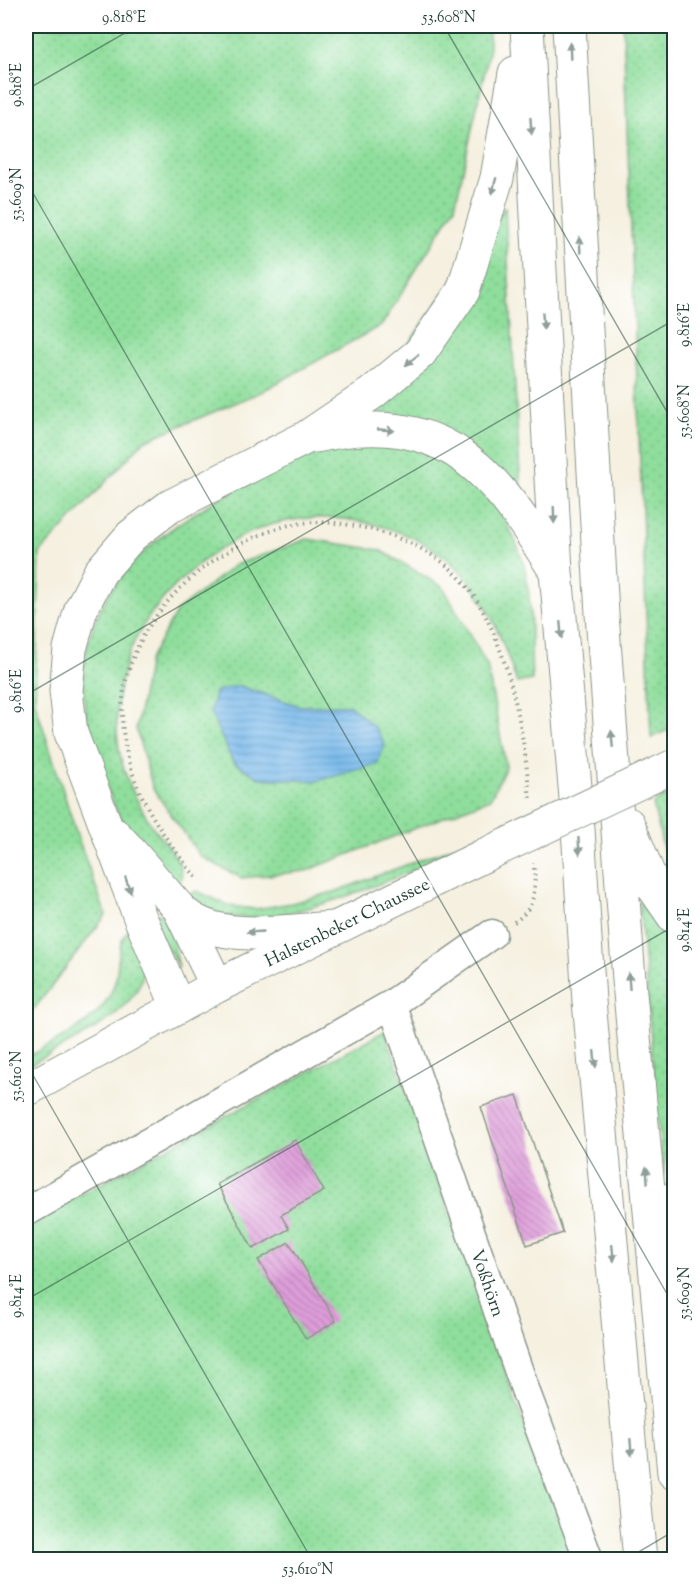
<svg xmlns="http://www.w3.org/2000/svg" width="700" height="1585" font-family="'Sorts Mill Goudy',serif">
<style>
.grass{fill:url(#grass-dots);stroke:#578e68;stroke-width:1.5;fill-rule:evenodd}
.water{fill:url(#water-rules);stroke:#4a7a8f;stroke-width:1.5}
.building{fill:url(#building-back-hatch)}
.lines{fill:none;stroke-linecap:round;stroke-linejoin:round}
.minor-casing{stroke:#8a968a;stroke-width:31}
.secondary-casing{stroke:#8a968a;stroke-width:35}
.trunk-casing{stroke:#8a968a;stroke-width:35}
.path{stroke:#8a968a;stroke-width:4;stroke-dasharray:1.5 4.5;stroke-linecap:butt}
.minor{stroke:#fff;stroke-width:28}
.secondary{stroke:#fff;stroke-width:33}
.trunk{stroke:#fff;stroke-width:33}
.secondary-bridge-casing{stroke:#8a968a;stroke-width:35;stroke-linecap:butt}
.secondary-bridge{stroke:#fff;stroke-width:33}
.oneway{fill:#8f9e9a}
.ticks{fill:none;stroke:#1f3d34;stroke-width:1.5;stroke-opacity:0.45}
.labels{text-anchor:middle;stroke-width:6;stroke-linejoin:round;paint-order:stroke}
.street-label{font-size:18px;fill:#1f3d34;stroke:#fff}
.neatline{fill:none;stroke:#1f3d34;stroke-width:2}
.ticks-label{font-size:15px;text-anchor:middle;fill:#1f3d34}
</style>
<defs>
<pattern id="grass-dots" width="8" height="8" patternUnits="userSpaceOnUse" patternTransform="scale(1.5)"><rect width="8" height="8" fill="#8fde9c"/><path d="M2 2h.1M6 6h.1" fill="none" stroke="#7bbf87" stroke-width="1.8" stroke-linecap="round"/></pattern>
<pattern id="water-rules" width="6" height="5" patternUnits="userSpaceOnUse" patternTransform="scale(1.5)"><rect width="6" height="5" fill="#75b7ea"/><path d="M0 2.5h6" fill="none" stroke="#5f96be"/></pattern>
<pattern id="building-back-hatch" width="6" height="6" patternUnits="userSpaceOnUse" patternTransform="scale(1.5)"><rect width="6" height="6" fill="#df9eda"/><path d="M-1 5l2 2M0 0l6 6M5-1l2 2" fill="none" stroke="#b482b2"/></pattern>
</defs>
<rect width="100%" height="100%" fill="#fff"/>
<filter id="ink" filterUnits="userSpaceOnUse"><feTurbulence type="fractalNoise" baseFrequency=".0167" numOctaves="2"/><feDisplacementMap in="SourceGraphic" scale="12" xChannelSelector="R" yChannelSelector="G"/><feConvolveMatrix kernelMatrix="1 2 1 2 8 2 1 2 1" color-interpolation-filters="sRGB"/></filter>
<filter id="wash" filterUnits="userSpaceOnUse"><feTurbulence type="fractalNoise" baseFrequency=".008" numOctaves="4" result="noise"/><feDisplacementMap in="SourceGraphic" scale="24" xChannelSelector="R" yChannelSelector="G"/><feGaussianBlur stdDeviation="1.35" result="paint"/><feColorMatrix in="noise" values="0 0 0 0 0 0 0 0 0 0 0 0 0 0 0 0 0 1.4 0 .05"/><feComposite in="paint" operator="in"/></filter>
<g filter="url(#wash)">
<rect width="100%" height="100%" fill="#f5f0df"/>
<path class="grass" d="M26,26H489V52L455,207L382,325L259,393L144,441L40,553L35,702L78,838L106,915L35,1008L26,1014Z
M623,26H674V727L651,738Z
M505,207L521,494L354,421Z
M365,442C378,443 393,442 406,445C466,457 508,508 524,566C533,600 530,645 532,680L517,683C503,642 488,598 456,567C414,527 339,509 282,522C220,535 147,599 127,659C115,696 112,738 126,775C131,790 140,806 148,820C157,835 176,851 181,869C183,875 181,880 179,886C165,871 148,857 135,840C116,816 107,788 97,759C54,632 117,553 226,495C271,471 313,450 365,442Z
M307,539L380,550L443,587L487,665L506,767L490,799L306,871L241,878L200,856L153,789L136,729L149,660L177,611L235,565ZM239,686L299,706L350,705L376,764L317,781L259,778Z
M674,790V881L669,873L653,804Z
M485,835L486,839C424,865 299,926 233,917C214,915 199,905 182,897L197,891L230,906L255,909L292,903L337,891Z
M642,897L656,919L674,935V1099L663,1177L639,898Z
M159,913L172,935L179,968L150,918Z
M131,927C137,941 144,955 143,971C140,1015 60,1047 26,1067V1058C59,1038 107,1021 116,978C120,959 116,941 131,927Z
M385,1031L521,1416L581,1559L26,1560V1224Z"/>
<path class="water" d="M239,686L299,706L350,705L376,729L385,745L377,764L317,781L259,778L233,762L210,712L216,691Z"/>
<g id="blocks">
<path class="building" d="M517,1095L563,1233L527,1245L481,1107Z
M295,1140L324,1191L281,1215L289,1229L253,1249L217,1184Z
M289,1242L336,1321L306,1339L258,1260Z"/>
</g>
</g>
<g filter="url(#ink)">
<use href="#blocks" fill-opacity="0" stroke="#8a968a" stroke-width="1.5"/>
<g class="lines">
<g class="minor-casing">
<path id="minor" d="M392,1004L528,1398L589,1560
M26,1212L392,1004L492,934"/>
</g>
<g class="secondary-casing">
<path id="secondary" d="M26,1090L217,986L487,854"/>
</g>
<g class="trunk-casing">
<path id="trunk" d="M527,26L556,572L576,798L589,1001L640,1560
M569,26L602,614L630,993L674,1473
M315,436C331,433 348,429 365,429C466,425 508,496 555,570
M628,824L654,888L674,917
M115,835C138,859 157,884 179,908C212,946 290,930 334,928
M180,910L217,986
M178,1007L139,915L71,733L66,691L70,649L81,609L100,572L131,536L169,507L307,437L372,393L420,353L463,291L497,178L515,73
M666,1250L674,1198"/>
</g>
<path class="path" d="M196,877C162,836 132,792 124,738C108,640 194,554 282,527C334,511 422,537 458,576C507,628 525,733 530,802
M514,922C537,908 535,888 534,863"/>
<use href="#minor" class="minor"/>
<use href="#secondary" class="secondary"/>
<use href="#trunk" class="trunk"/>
<g class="secondary-bridge-casing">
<path id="secondary-bridge" d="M487,854L674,766"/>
</g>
<use href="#secondary-bridge" class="secondary-bridge"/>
</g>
<defs><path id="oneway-solid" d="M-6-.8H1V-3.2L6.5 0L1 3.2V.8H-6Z" transform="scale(1.5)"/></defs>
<g class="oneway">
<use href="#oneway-solid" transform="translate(570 51) rotate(-93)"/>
<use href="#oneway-solid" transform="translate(531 126) rotate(86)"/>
<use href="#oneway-solid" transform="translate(494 186) rotate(105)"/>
<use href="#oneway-solid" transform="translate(580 245) rotate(-93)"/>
<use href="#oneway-solid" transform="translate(543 321) rotate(86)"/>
<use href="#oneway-solid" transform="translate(412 360) rotate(140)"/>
<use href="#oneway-solid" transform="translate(386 430) rotate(5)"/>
<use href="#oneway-solid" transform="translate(554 515) rotate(88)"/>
<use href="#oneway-solid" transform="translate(561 630) rotate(85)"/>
<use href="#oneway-solid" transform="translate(612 739) rotate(-95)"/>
<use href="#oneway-solid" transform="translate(579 846) rotate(86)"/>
<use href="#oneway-solid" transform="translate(128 885) rotate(71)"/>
<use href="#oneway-solid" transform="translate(255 932) rotate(177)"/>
<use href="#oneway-solid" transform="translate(629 981) rotate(-94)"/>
<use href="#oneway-solid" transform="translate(595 1059) rotate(84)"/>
<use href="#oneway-solid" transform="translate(647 1175) rotate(-95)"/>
<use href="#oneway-solid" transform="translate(613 1253) rotate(84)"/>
<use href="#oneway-solid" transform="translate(631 1447) rotate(85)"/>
</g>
</g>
<path class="ticks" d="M444,26L674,424M26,90L137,26M26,181L674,1306M26,695L674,320M26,1063L312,1560M26,1300L674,926M625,1560L674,1531"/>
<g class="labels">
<g class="street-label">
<text transform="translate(347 922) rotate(-26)" y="6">Halstenbeker Chaussee</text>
<text transform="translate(488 1283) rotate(71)" y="6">Voßhörn</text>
</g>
</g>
<rect width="700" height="1585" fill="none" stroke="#fff" stroke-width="66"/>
<rect x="33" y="33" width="634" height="1519" class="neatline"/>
<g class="ticks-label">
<text x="124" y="22">9.818°E</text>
<text x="449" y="22">53.608°N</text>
<text transform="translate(16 85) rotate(-90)" y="5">9.818°E</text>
<text transform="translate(16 194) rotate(-90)" y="5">53.609°N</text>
<text transform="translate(684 325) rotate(-90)" y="5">9.816°E</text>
<text transform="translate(684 411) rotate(-90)" y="5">53.608°N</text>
<text transform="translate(16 691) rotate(-90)" y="5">9.816°E</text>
<text transform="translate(684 930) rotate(-90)" y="5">9.814°E</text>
<text transform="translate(16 1076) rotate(-90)" y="5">53.610°N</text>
<text transform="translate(684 1293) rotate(-90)" y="5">53.609°N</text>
<text transform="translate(16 1296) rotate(-90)" y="5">9.814°E</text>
<text x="308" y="1574">53.610°N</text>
</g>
</svg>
